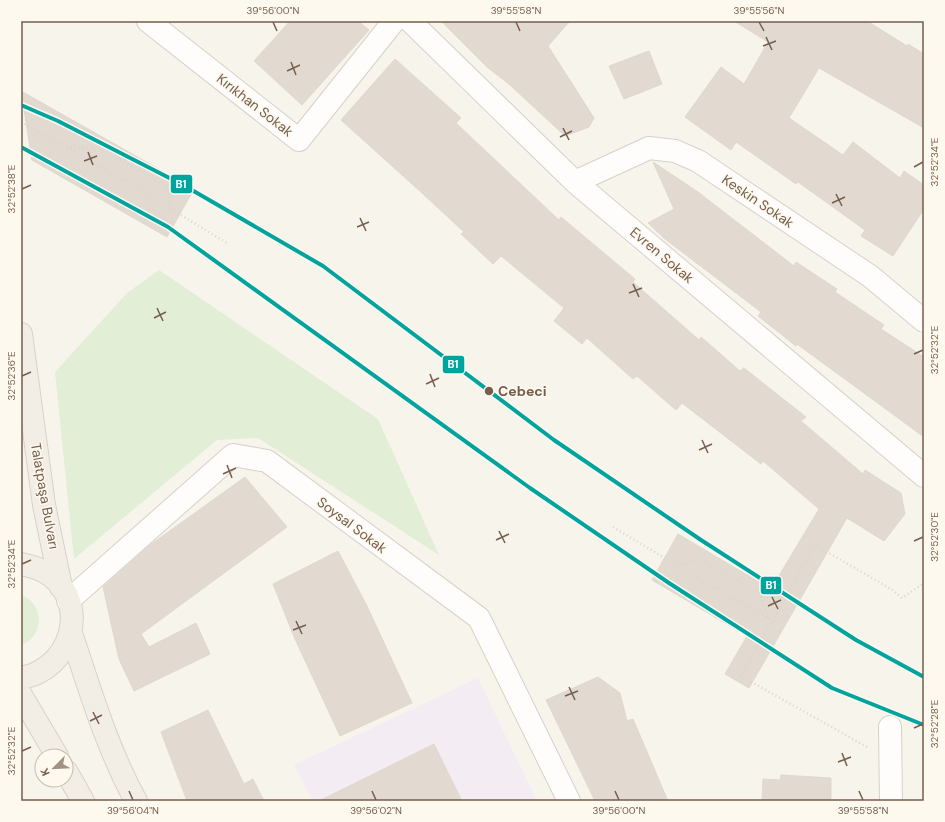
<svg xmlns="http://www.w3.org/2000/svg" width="945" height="822" font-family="'DM Sans',sans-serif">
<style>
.education{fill:#f4ecf3}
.green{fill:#e3eed7}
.building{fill:#e2dad1;stroke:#e0d8ce}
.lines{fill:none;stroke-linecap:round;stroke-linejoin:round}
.minor-casing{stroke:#d7d1ca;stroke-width:24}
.primary-casing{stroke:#d8d1ca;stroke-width:24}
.path{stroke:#dad4cf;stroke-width:2.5;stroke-dasharray:1 3;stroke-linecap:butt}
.minor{stroke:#fefdfc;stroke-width:22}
.primary{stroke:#f2eee6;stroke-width:22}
.rail-1-casing{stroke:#fef9ef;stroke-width:7}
.rail-1{stroke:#00a49f;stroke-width:4}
.ticks{fill:none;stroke:#765e4c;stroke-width:1.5}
.stop-dot{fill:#765e4c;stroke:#fef9ef;stroke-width:1.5}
.labels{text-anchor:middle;stroke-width:3;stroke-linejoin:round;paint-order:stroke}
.street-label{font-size:14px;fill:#765e4c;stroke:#fef9ef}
.stop-label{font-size:14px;font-weight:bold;fill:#765e4c;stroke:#fef9ef;text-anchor:start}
.line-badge{stroke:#fef9ef;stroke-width:1.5}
.badge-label{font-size:11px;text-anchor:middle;font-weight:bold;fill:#fff}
.neatline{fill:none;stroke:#765e4c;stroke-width:1.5}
.ticks-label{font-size:10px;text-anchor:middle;fill:#765e4c}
</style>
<rect width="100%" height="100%" fill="#f7f4ec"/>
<path class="education" d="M478,678L537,801H313L294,765Z"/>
<path class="green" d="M159,270L378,419L439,555L258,438L217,440L74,559L55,372L127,293Z
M21,595C45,604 45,636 21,645Z"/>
<path class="building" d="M290,21H358L369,30L302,105L254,61Z
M441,21H570L548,46L594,118L589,127L565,136L510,85L487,67Z
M734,21H867L907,46L908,44L924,54V128L819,68L789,118L843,155L853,142L900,178L904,171L924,185V209L893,256L861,236L865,230L798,182L796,184L736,142L731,150L685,117L721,67L744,84L768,42Z
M649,51L662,84L624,99L609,66Z
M395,59L461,118L456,123L559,220L561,217L635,279L633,282L699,340L701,337L740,371L744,368L806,417L801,421L863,474L865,470L901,493L905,514L884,541L847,518L749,688L725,674L747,636L652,580L678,534L771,589L819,509L763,461L761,464L682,403L676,410L637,376L633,379L587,338L582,344L554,321L564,308L501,256L493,264L461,234L464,232L422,193L341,120Z
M21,91L194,189L167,237L32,160Z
M653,162L698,192L794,266L796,262L837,289L835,292L884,325L881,329L924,357V437L797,344L796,346L758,316L761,312L665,239L648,223L674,209Z
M245,477L287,527L141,634L149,647L196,623L210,654L134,691L119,659L103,587L150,545Z
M338,551L367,606L412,703L340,736L295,639L273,584Z
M598,677L620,693L627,721L633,719L668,801H595L546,700Z
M208,710L244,784L253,779L264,801H187L161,732Z
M434,744L462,801H319Z
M781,775L831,778V801H762L763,779L780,780Z"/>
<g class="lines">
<g class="minor-casing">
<path id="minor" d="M148,21L299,140L394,21
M410,21L575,182L924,476
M575,182L649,148L675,151L698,161L870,276L924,321
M68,601L233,455L267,461L479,618L569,801
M890,727L891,801"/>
</g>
<g class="primary-casing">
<path id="primary" d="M21,334L44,505L61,587
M21,564C31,566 41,569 50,575C91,606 70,670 21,678
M71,633C90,690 107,748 136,801
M21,695L57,756
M66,771L83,801"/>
</g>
<path class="path" d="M21,122L67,147L155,199
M67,147L105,151L167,187L171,209L227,243
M613,527L678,566L699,559L760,593L768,618
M696,577L773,621
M867,747L741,676L815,545L891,589L902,598L924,583"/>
<use href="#minor" class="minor"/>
<use href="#primary" class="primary"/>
<g class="rail-1-casing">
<path id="rail-1" d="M21,105L58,121L185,186L323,266L554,440L701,540L856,640L924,677
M21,147L168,227L530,488L669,583L832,688L924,725"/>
</g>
<use href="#rail-1" class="rail-1"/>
</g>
<path class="ticks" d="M273,22L277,31M516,22L520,31M759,22L764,31M766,37L772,50M763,46L776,41M291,62L296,75M287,71L300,65M563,128L569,140M560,137L572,131M88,152L93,165M84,161L97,156M914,167L923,162M22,189L31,185M836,194L842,206M832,203L845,197M360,218L366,231M357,227L369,222M633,284L639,297M629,293L642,288M157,308L163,321M154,318L166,312M914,354L923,350M430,374L435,387M22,376L31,372M426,384L439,378M702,440L708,453M699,450L712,444M227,465L232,478M223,474L236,468M499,531L505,543M496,540L509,534M914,541L923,537M22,564L31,560M772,597L778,609M768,606L781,600M296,621L302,634M293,630L306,625M569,687L575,700M565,696L578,691M93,712L99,724M90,721L102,715M914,728L923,724M22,751L31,747M842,753L847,766M838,762L851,757M129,791L133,800M372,791L376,800M615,791L619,800M859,791L863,800"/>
<circle class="stop-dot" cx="489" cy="391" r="5"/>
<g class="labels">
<g class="street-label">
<text transform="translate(255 105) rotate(38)" y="5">Kırıkhan Sokak</text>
<text transform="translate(758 201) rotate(34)" y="5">Keskin Sokak</text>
<text transform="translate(662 255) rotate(40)" y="5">Evren Sokak</text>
<text transform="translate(45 496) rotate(80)" y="5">Talatpaşa Bulvarı</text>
<text transform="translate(352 525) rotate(37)" y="5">Soysal Sokak</text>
</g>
<g class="stop-label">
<text x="498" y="396">Cebeci</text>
</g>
</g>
<g class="line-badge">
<rect x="170" y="174" width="23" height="20" rx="4" fill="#00a49f"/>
<rect x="442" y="355" width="23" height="19" rx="4" fill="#00a49f"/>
<rect x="760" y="576" width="22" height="19" rx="4" fill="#00a49f"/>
</g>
<g class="badge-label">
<text x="181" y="188">B1</text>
<text x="453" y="368">B1</text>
<text x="771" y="589">B1</text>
</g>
<rect width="945" height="822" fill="none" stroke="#fef9ef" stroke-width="44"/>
<g transform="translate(54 768) rotate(246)"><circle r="19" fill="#fef9ef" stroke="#c8bbae"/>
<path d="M0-3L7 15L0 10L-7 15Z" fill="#a39284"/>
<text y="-6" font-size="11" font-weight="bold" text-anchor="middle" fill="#765e4c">K</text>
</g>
<rect x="22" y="22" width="901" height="778" class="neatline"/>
<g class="ticks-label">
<text x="273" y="14">39°56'00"N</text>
<text x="516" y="14">39°55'58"N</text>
<text x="759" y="14">39°55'56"N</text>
<text transform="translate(934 162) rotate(-90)" y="4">32°52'34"E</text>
<text transform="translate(11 189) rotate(-90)" y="4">32°52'38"E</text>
<text transform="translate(934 350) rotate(-90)" y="4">32°52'32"E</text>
<text transform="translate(11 376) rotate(-90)" y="4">32°52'36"E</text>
<text transform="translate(934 537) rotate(-90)" y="4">32°52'30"E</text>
<text transform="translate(11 564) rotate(-90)" y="4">32°52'34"E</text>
<text transform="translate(934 724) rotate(-90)" y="4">32°52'28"E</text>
<text transform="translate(11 751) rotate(-90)" y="4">32°52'32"E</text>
<text x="133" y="814">39°56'04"N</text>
<text x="376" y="814">39°56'02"N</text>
<text x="619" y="814">39°56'00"N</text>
<text x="863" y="814">39°55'58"N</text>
</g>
</svg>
